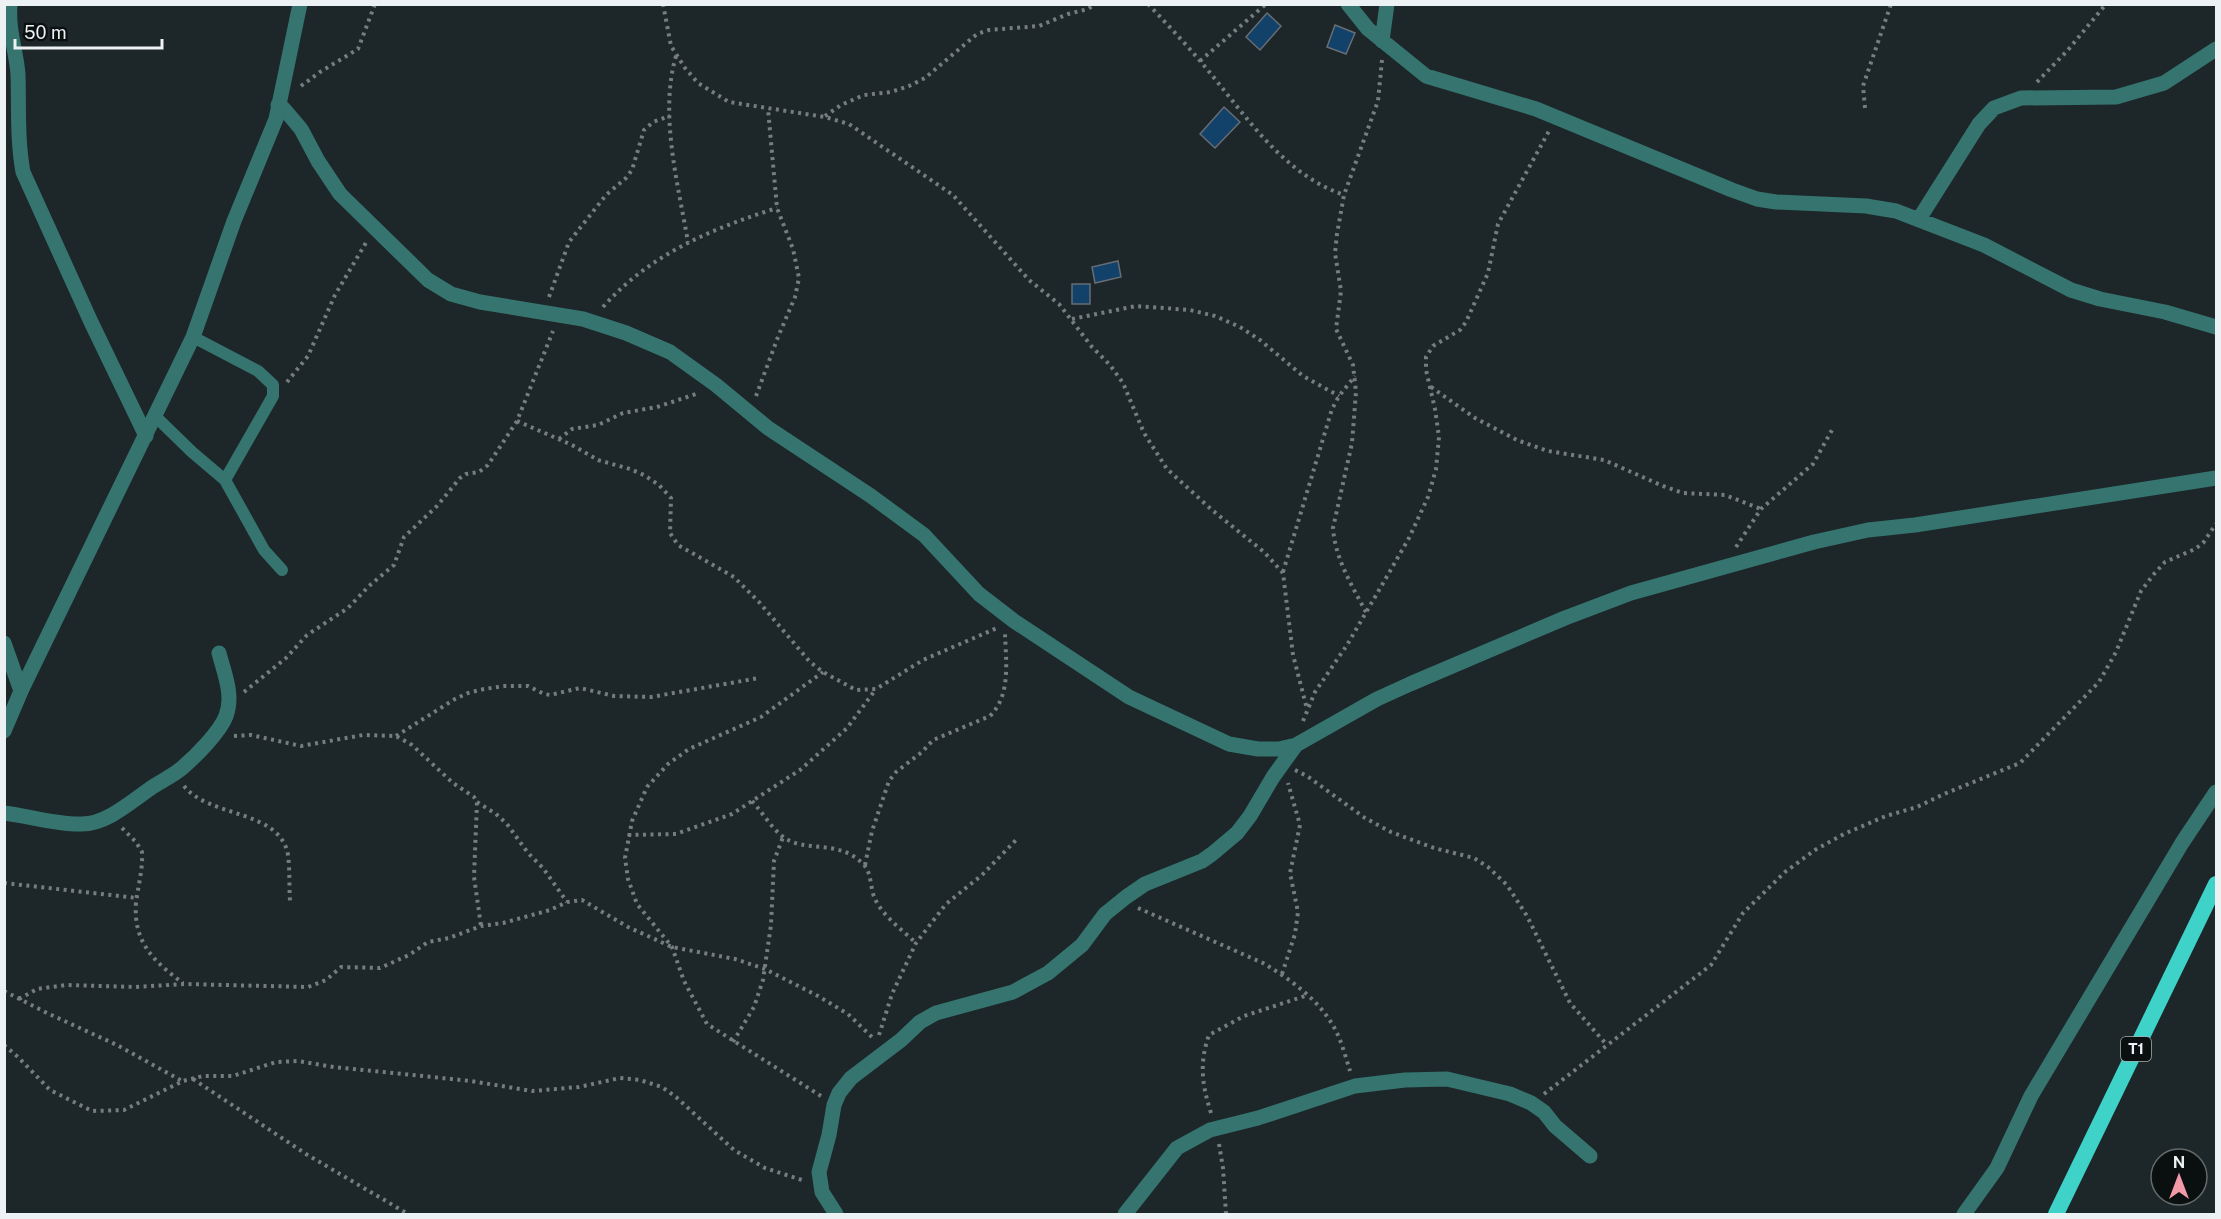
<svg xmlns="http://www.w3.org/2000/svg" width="2221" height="1219" font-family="'Public Sans',sans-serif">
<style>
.building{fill:#124169;stroke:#666d74;stroke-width:1.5}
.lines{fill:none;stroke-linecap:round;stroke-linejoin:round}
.path{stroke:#757d7f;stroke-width:4;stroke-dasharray:3 4.5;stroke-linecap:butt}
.service{stroke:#35746f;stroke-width:12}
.minor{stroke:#35746f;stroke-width:15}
.tertiary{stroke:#35746f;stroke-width:15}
.trunk{stroke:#3fd2c8;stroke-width:16}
.labels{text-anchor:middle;stroke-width:6;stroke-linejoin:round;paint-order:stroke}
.shield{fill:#0a0f10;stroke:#a8aeb0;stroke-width:1.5}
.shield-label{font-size:15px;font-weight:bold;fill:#ecf2f4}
</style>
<rect width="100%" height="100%" fill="#1d2629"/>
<path class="building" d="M1267,13L1281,26L1260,50L1246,37Z
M1335,25L1355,33L1346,54L1327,47Z
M1224,107L1240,122L1215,148L1200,134Z
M1118,261L1121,277L1095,283L1092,267Z
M1072,284H1090V304H1072Z"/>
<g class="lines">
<path class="path" d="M663,4L671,46L685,68L698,83L729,102L825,117L849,124L953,195L1029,280L1059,304L1092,347L1110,365L1123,383L1144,433L1167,469L1212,510L1264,552L1283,573L1293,655L1307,709
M1148,4C1166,23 1184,42 1201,62C1243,111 1280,173 1344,195
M676,56C659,113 678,184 688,242
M1200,61L1266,4
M2037,82L2068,50L2106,4
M301,86L320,72L358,49L375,4
M1865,108L1863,86L1891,4
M825,116L841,105L864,95L891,92L909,86L925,78L977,34L989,30L1039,26L1068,14L1088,9L1095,4
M549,297L569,242L606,195L626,178L632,170L644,130L653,122L670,116
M603,307C650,254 711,229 777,208
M1072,319L1136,306L1190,310L1215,316L1240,327L1260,340L1303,376L1339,396
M287,382L308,356L335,295L367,241
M1431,387L1475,418L1517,440L1548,451L1604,460L1663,486L1683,493L1725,495L1761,509
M756,396L778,337L795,297L799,278L793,249L777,208L768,109
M517,421L572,445L598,460L630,469L644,475L659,485L671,498L670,533L678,545L734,577L759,602L810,662L823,672L856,690L876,689L923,660L997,628
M559,439L572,429L598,425L623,413L657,407L699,393
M1736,547L1761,509L1813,464L1832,430
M1283,572L1332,409L1339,396L1355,376
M1366,612C1352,586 1335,558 1333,528L1352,443L1356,392L1353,365L1336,329L1341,291L1335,253L1337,234L1344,195L1378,101L1382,60
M244,692L286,658L307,635L348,608L369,586L394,565L404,537L437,506L460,478L466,474L479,472L488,465L517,421L553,331
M1303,721L1315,692L1347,645L1382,585L1409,538L1428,497L1436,469L1439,437L1435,409L1426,370V357L1433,346L1460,330L1466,322L1488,273L1498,224L1549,131
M234,736L251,735L301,746L363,735L396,736L412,745L453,783L474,797L477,802L474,877L481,926
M396,736L455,699L468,693L484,689L505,686H528L544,694L550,695L580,688L614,696L651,697L759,678
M1295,770L1307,776L1365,818L1391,832L1434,848L1474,858L1488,867L1507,885L1527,916L1570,1003L1607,1045
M184,786C209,818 280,809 288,855C290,870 289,886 290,901
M752,801C762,812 771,827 782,836C804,854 838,838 863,864C872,872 870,889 875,899C883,916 902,930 916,943
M477,802L496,814L507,824L528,853L543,868L567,902
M122,828L136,842L142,852C143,870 138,886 136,903C133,942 154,962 183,983
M628,835L676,834L732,814L800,770L847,728L876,689
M865,865L872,831L889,781L896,772L922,752L933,740L990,716C1011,695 1006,662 1005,634
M4,883L137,898
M1138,908L1263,963C1291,980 1321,1001 1336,1031C1342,1043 1346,1058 1350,1071
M1282,974L1295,934L1298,912L1290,873L1300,825L1288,783
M4,991L47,1013L117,1045L182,1081
M19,999L37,989L66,985L136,987L184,984L308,987L326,980L341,967L380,968L409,955L428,942L449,938L481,926L503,923L550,910L567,902L582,900L628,927L672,947L735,959L765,969L818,996L848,1014L875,1040
M879,1035L892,994L916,943L946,904L982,875L1017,839
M733,1042L754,1007L763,980L771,925L774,861L783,837
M4,1045L18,1057L50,1090L92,1111L124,1110L183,1081L203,1076H233L276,1062L298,1061L334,1067L471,1081L532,1091L579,1087L620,1078L640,1080L662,1087L676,1097L734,1150L765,1168L805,1181
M193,1079L306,1154L408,1214
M1544,1094L1711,965L1743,913L1785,872L1815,850L1844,834L1886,816L1917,807L1944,794L2020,763L2099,682L2116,652L2141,591L2154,574L2165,562L2195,549L2203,543L2216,524
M821,1096L707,1024L684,981L672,947L637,904L628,879L625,858L632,821L647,787L668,764L689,749L761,717L823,672
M1211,1113C1202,1085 1199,1063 1209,1035L1244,1016L1308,995
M1219,1144L1223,1168L1226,1214"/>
<path class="service" d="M193,337L258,371L273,385V396L225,480
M155,416L192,452L225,480L264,550L282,570"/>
<path class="minor" d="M10,4C8,32 16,49 18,74C19,107 17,139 23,172L91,322L146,436
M1348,4L1368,29L1426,76L1536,109L1732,190L1757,199L1776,202L1866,206L1896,211L1984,245L2071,290L2100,299L2165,312L2216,327
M1382,41L1387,4
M278,105L284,109L301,129L318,161L340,194L428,280L451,294L480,302L583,319L626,333L670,352L716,385L768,428L871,496L924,535L979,594L1014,621L1129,697L1229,744L1258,749H1279L1296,745L1377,699L1410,684L1565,618L1631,593L1814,542L1868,530L1915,525L2216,478
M1919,219L1979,124L1994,108L2021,98L2116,97L2164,83L2216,49
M4,643L21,691
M4,813C29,816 57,825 82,824C108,824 134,799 154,786C163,780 174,775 182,768C195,757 220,732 226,716C234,695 224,673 219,653
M836,1214L822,1192L819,1172L829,1135L834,1105L839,1093L851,1078L901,1040L920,1022L936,1013L1013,992L1048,973L1082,945L1105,914L1126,897L1145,884L1202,861L1212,854L1237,833L1250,816L1273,777L1296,745
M1125,1214L1177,1148L1210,1130L1258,1118L1355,1086L1405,1080L1447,1079L1510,1094L1531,1103L1544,1112L1555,1126L1590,1156
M1964,1214L1997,1168L2031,1096L2182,843L2216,792"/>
<path class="tertiary" d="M4,731L21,691L193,337L234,221L276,119L300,4"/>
<path class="trunk" d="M2056,1214L2216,884"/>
</g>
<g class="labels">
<rect class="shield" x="2121" y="1037" width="30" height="24" rx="4.5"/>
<g class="shield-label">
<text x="2136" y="1054">T1</text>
</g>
</g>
<rect width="2221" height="1219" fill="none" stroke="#ecf2f4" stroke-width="12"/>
<g transform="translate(2179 1177)"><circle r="28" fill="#0a0f10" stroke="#646a6b" stroke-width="1.5"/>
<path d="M0-4.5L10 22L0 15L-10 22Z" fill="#f39aa8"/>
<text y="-9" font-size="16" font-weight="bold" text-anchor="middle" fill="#ecf2f4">N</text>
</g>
<path d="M15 39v9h147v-9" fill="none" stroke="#ecf2f4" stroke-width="3"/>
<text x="24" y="39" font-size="18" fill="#ecf2f4" stroke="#0a0f10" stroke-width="4.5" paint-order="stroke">50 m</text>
</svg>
